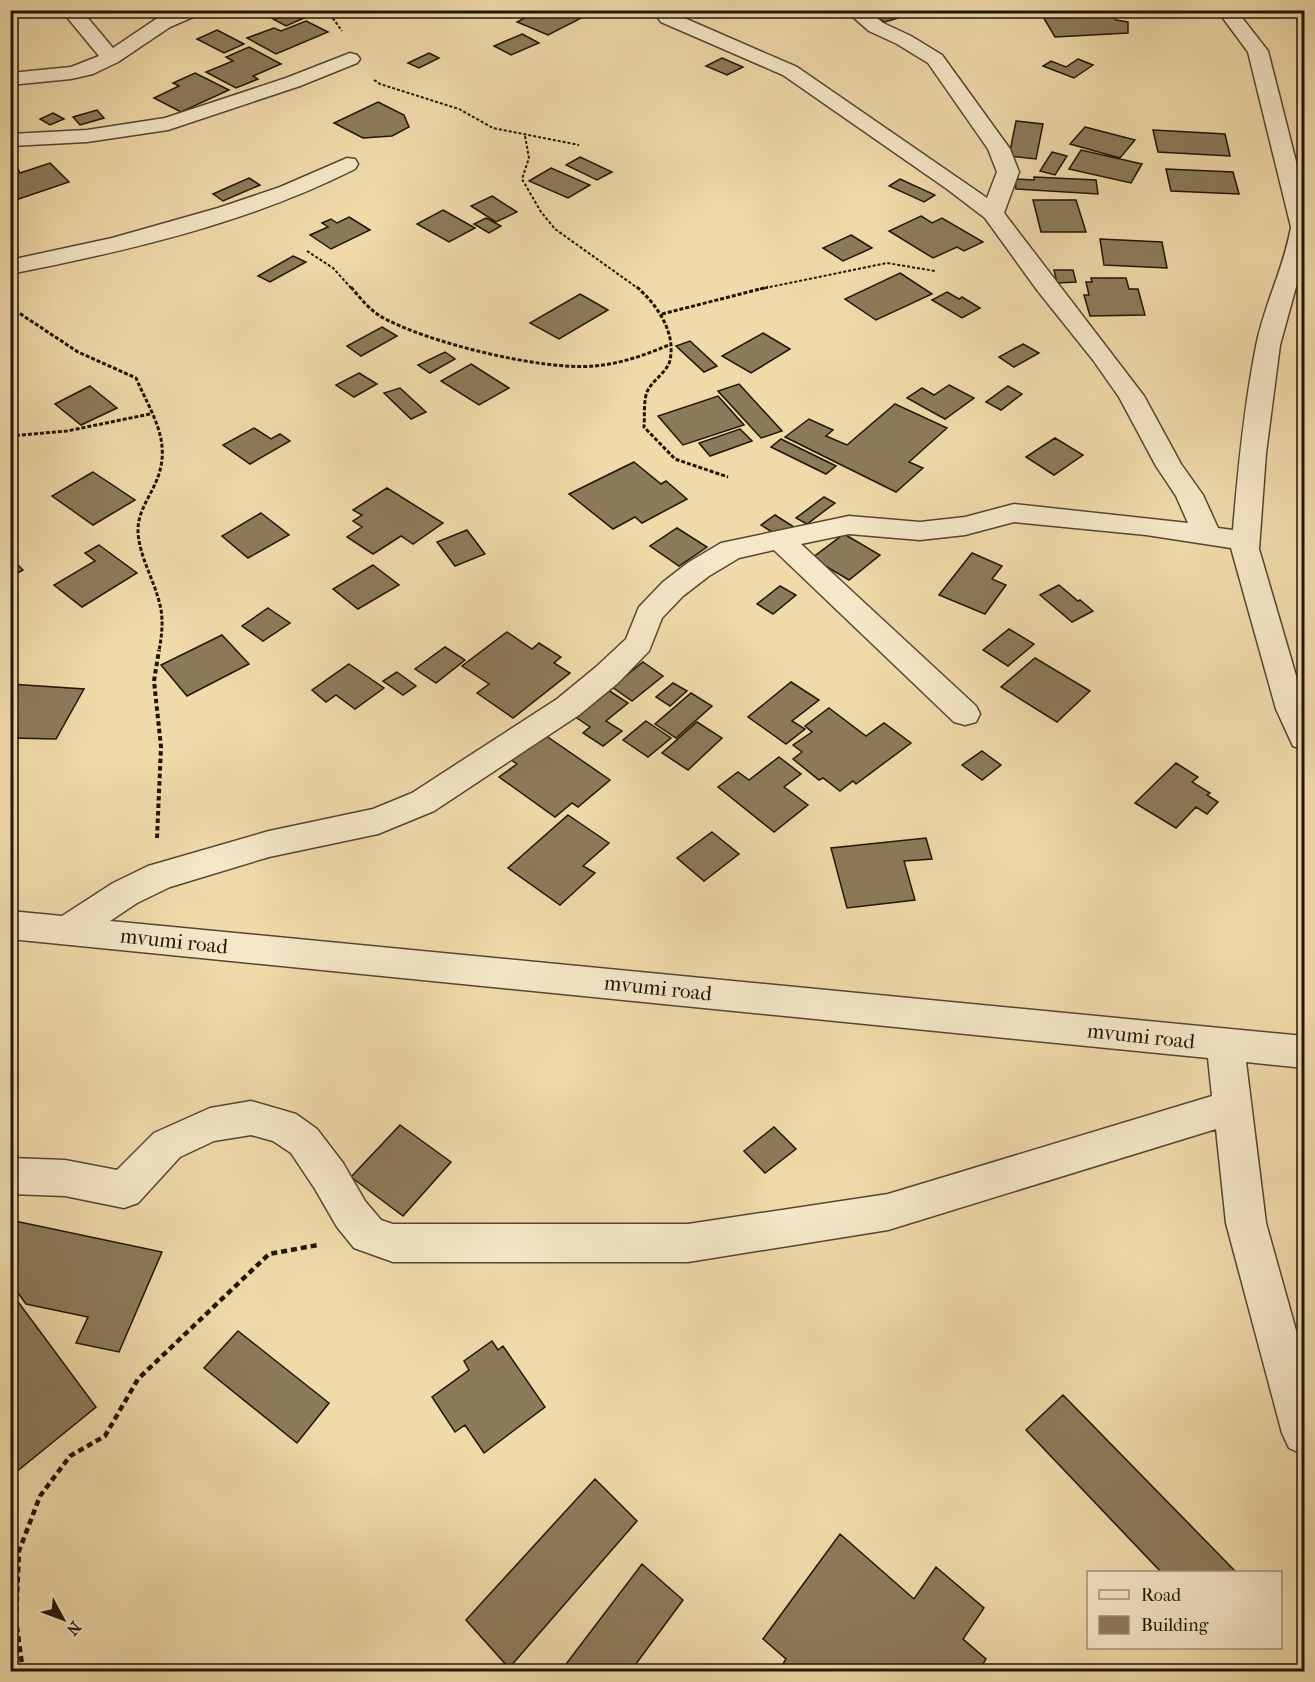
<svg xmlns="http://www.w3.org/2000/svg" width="1315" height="1682" font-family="'IM FELL French Canon',serif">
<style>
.building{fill:#8c7b5b;stroke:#201506;stroke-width:1.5}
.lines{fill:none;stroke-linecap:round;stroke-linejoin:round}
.minor-casing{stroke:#54462f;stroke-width:3}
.path-far3{stroke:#201506;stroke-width:2;stroke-dasharray:3 2;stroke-linecap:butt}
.path-far2{stroke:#201506;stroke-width:3;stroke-dasharray:4 2;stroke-linecap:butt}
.path-far1{stroke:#201506;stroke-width:4;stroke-dasharray:4.5 3;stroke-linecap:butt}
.path{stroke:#201506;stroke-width:4.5;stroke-dasharray:6 4;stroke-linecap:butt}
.minor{fill:#f5e7c8;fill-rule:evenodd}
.labels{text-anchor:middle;stroke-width:4.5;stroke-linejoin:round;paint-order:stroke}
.street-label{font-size:21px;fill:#201506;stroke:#f5e7c8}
</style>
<rect width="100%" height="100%" fill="#f0daaa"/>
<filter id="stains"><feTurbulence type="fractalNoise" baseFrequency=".00333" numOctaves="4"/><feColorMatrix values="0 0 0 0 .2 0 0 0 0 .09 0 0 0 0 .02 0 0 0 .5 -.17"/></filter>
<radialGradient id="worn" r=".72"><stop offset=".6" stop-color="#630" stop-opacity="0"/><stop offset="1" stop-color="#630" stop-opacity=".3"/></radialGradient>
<path class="building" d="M314,10L318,12L286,26L273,19L277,18L263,11Z
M372,10H414L398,17L390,13L382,16Z
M540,10H589L593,12L548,35L517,22Z
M867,10H886L898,18L885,22Z
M1039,10H1109L1116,20L1128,22V33L1055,37Z
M306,21L328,32L276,54L247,38L274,28L281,31Z
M217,30L244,44L224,53L197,39Z
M522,34L539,43L511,55L494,46Z
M249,47L281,64L253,76L258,79L236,88L206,72L233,61L226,57Z
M429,53L439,58L419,68L408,63Z
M722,58L743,67L727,75L706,66Z
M1078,59L1093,65L1074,78L1043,66L1051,61L1066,67Z
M195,73L229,90L181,112L154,98L179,86L173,83Z
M378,102L404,115L409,127L392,136L363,138L334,123Z
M97,110L104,118L80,125L73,117Z
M53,113L64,119L50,125L40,119Z
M1016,121L1043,124L1036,159L1009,156Z
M1085,127L1135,140L1120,158L1070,144Z
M1153,130L1225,134L1230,156L1158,152Z
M1081,150L1142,164L1131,183L1069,169Z
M1052,152L1067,156L1055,175L1040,171Z
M580,157L612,172L597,180L566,165Z
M50,163L69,182L10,202V172L18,169L20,173Z
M551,168L590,185L568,198L529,181Z
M1166,169L1233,172L1239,194L1171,191Z
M1034,177L1096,180L1098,194L1016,189L1015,179L1034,180Z
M249,178L260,185L223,201L213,194Z
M900,179L935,195L924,202L889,186Z
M492,196L517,212L496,222L471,206Z
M1033,200H1076L1086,232H1041Z
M443,210L475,228L449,242L417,224Z
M921,216L932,223L942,218L983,242L964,251L957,247L933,258L889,231Z
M349,217L370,230L331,249L310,235L328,227L322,223L331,219L337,223Z
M486,218L501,226L489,233L474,224Z
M851,235L872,248L843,261L823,248Z
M1100,239L1162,242L1167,268L1104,265Z
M293,256L306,262L270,282L258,276Z
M1054,270H1073L1076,282L1057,283Z
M900,273L932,294L876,320L845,299Z
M1091,278H1126L1129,289H1138L1145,315L1090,316L1084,295H1089L1086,282H1092Z
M947,292L959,299L962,297L980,308L962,318L932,300Z
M580,294L608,310L559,339L530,323Z
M382,327L397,336L361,356L347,346Z
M763,333L790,349L751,373L722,356Z
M690,341L717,366L704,372L676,346Z
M1023,344L1039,353L1014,367L999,357Z
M445,352L455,359L430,373L418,365Z
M471,364L509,388L479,405L441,381Z
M359,373L377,384L354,397L336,385Z
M739,384L782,431L761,438L718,391Z
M949,385L974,398L945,419L907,398L922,388L934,395Z
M90,386L117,408L81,425L55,404Z
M1008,386L1022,394L1001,410L986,402Z
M400,388L426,412L411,419L384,393Z
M718,396L744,425L683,445L658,416Z
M895,404L947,428L909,462L923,468L896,492L785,437L809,419L833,430L826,436L847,445Z
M254,428L271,439L280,434L290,441L250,464L223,445Z
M740,429L752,441L710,456L699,443Z
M1055,438L1083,455L1054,475L1026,457Z
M781,439L836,466L826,474L771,447Z
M634,462L661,484L666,481L687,499L642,523L635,517L613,529L569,494Z
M93,472L135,500L93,525L52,496Z
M387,488L443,523L413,544L401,536L373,554L347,537L362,527L353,521L362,515L353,510Z
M824,497L835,503L807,524L796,518Z
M261,513L289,535L248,558L222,536Z
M775,515L794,527L780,537L761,525Z
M677,528L707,547L679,566L650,546Z
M467,530L485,554L455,566L437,542Z
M844,534L880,555L849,580L812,558Z
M99,545L137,573L82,607L54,585L95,561L85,553Z
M972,553L1002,566L992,579L1006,585L985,614L939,595Z
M10,557L23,570L10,577Z
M373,565L399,585L358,609L333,589Z
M1059,585L1078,601L1080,600L1093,611L1072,622L1040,595Z
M780,586L796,595L773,614L757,604Z
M268,608L290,623L263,641L242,626Z
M1009,629L1034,644L1008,666L983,650Z
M507,632L532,649L539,643L561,657L554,663L570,673L513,718L477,693L489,684L462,666Z
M222,635L249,664L187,696L161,665Z
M445,647L465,660L436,683L415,669Z
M1035,658L1090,691L1057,722L1001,687Z
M643,662L663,676L632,701L612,687Z
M349,664L384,688L355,709L336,695L326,702L312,690Z
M397,672L416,686L403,695L383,681Z
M791,682L819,700L792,721L805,729L786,744L748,717Z
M673,683L687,691L670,706L656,697Z
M10,684L84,689L56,739L10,738Z
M608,690L628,703L606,721L622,731L603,746L583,733L590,727L574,716Z
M691,693L712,706L676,738L655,724Z
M829,708L866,736L884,723L911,743L856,784L853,781L840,791L823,778L819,780L793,759L802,752L793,745L812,732L805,726Z
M646,721L671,738L648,757L623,740Z
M697,722L722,738L688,770L662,753Z
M542,733L610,780L578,807L572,803L555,817L499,777L517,764L510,759Z
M982,751L1001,765L982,780L962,765Z
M779,757L801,774L784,787L808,805L774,832L718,787L738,772L749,780Z
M1176,763L1198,777L1192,782L1210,793L1207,795L1218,802L1207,814L1196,807L1176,828L1135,803Z
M568,815L609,843L583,866L595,873L560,905L508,868Z
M712,832L739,854L704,881L677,858Z
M926,838L932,859L904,861L915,900L847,908L831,848Z
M400,1125L451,1162L403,1216L351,1177Z
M774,1127L796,1149L765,1173L744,1151Z
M10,1220L162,1252L119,1352L76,1343L88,1317L26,1304L10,1282Z
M10,1291L96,1407L10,1477Z
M238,1331L329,1403L297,1443L204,1368Z
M492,1341L498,1350L503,1346L545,1407L484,1453L465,1425L455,1432L432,1397L469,1370L464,1361Z
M1063,1395L1236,1572H1161L1026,1430Z
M595,1479L637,1521L509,1668L466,1620Z
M840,1534L914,1599L936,1567L984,1608L963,1639L986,1659L978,1672H778L786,1659L763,1639Z
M642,1564L683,1600L630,1672H560Z"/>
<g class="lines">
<g class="minor-casing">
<path id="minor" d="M61,10H81L113,48L156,19L176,10H202L200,14L170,27L118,62L93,74L71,79L10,85V73L71,67L99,56Z
M845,10H867L883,23L911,36L942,55L1010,149L1019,172L1004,213L1144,396L1181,464L1203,495L1218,528L1233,530C1238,469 1244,407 1256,346C1264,305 1284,268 1291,227L1248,52L1217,10H1236L1268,51L1304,193V265L1296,287L1280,345L1266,453L1259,549L1304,703V750L1293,746L1276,709L1231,548L1146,535L1014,522L965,535L920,540L849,534L801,544L976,706L980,714L976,722L965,725L954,722L774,550L739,558L709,576L683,596L662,618L649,651L618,683L579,715L434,811L378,834L269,857L170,887L137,903L110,921L1304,1036V1068L1246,1062L1266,1223L1304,1359V1455L1289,1448L1282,1433L1226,1223L1216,1129L888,1230L688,1262H393L354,1248L337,1227L315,1189L291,1153L273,1141L251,1135L214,1141L180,1157L138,1203L124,1208L65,1196L10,1194V1158L65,1160L117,1170L154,1133L210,1108L251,1101L296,1114L317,1129L343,1163L365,1201L381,1220L393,1224H688L888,1194L1212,1096L1208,1058L10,939V911L62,916L113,883L148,866L269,831L373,809L412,793L557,699L596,667L626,639L639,607L663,582L689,562L721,543L849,516L920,522L965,517L1014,504L1188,523L1176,496L1156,466L1119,397L1093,360L1037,290L985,218L947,189L783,75L661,22L658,18L661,14H675L797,67L987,198L997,172L988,149L928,63L897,44L869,31Z
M350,53L357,55L360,59L357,63L300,86L168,130L87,142L10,146V134L87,130L165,118L286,78Z
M347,158L355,159L358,164L355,169C248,223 127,251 10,274V260L112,238L218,208L280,187Z"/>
</g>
<path class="path-far3" d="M327,10L342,31
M374,80L380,84L459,109L493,128L579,145
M525,136L529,158L522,179L541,212L555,229L639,289
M307,251L333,268L352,289
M760,289L887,263L935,271"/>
<path class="path-far2" d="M351,287C360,298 369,309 380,316C424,342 543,371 594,366C620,364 645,355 669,345
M637,287C657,305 676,332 670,360C668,371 653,380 648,390C643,399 645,416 644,427L675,459L728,477
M10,307L78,352L136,378C152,415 173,442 156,482C149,498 138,512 138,530C138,553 153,578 159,601C164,618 162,634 159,651
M662,314L768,287
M10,436L67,431L150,414"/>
<path class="path-far1" d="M157,838L161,747L154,681L159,650"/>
<path class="path" d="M23,1672L16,1620L19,1551L40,1496L70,1456L105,1436L138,1379L269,1254L318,1245"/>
<use href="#minor" class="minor"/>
</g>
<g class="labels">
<g class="street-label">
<text transform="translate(174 941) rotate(6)" y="7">mvumi road</text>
<text transform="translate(658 988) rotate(6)" y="7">mvumi road</text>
<text transform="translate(1141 1036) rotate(6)" y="7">mvumi road</text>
</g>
</g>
<rect width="1315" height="1682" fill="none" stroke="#f0daaa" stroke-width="36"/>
<rect x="12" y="12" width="1291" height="1658" fill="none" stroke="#201506" stroke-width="3"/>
<rect x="18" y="18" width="1279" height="1646" fill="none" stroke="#201506" stroke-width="1.5"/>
<rect x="1087" y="1571" width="195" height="78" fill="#f5e7c8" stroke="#a0937a" stroke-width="1.5"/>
<rect x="1099" y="1590" width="30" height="9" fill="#f5e7c8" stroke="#a0937a" stroke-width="1.5"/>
<text x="1141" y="1601" font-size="18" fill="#201506">Road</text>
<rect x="1099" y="1616" width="30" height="18" fill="#8c7b5b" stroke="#a0937a" stroke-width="1.5"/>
<text x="1141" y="1631" font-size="18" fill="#201506">Building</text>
<g transform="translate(63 1619) rotate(131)" stroke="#f5e7c8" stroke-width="4.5" paint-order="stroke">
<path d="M0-4.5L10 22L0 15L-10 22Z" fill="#201506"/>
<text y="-9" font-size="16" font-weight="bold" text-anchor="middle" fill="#201506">N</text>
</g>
<rect width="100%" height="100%" filter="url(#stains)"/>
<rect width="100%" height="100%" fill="url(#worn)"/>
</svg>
